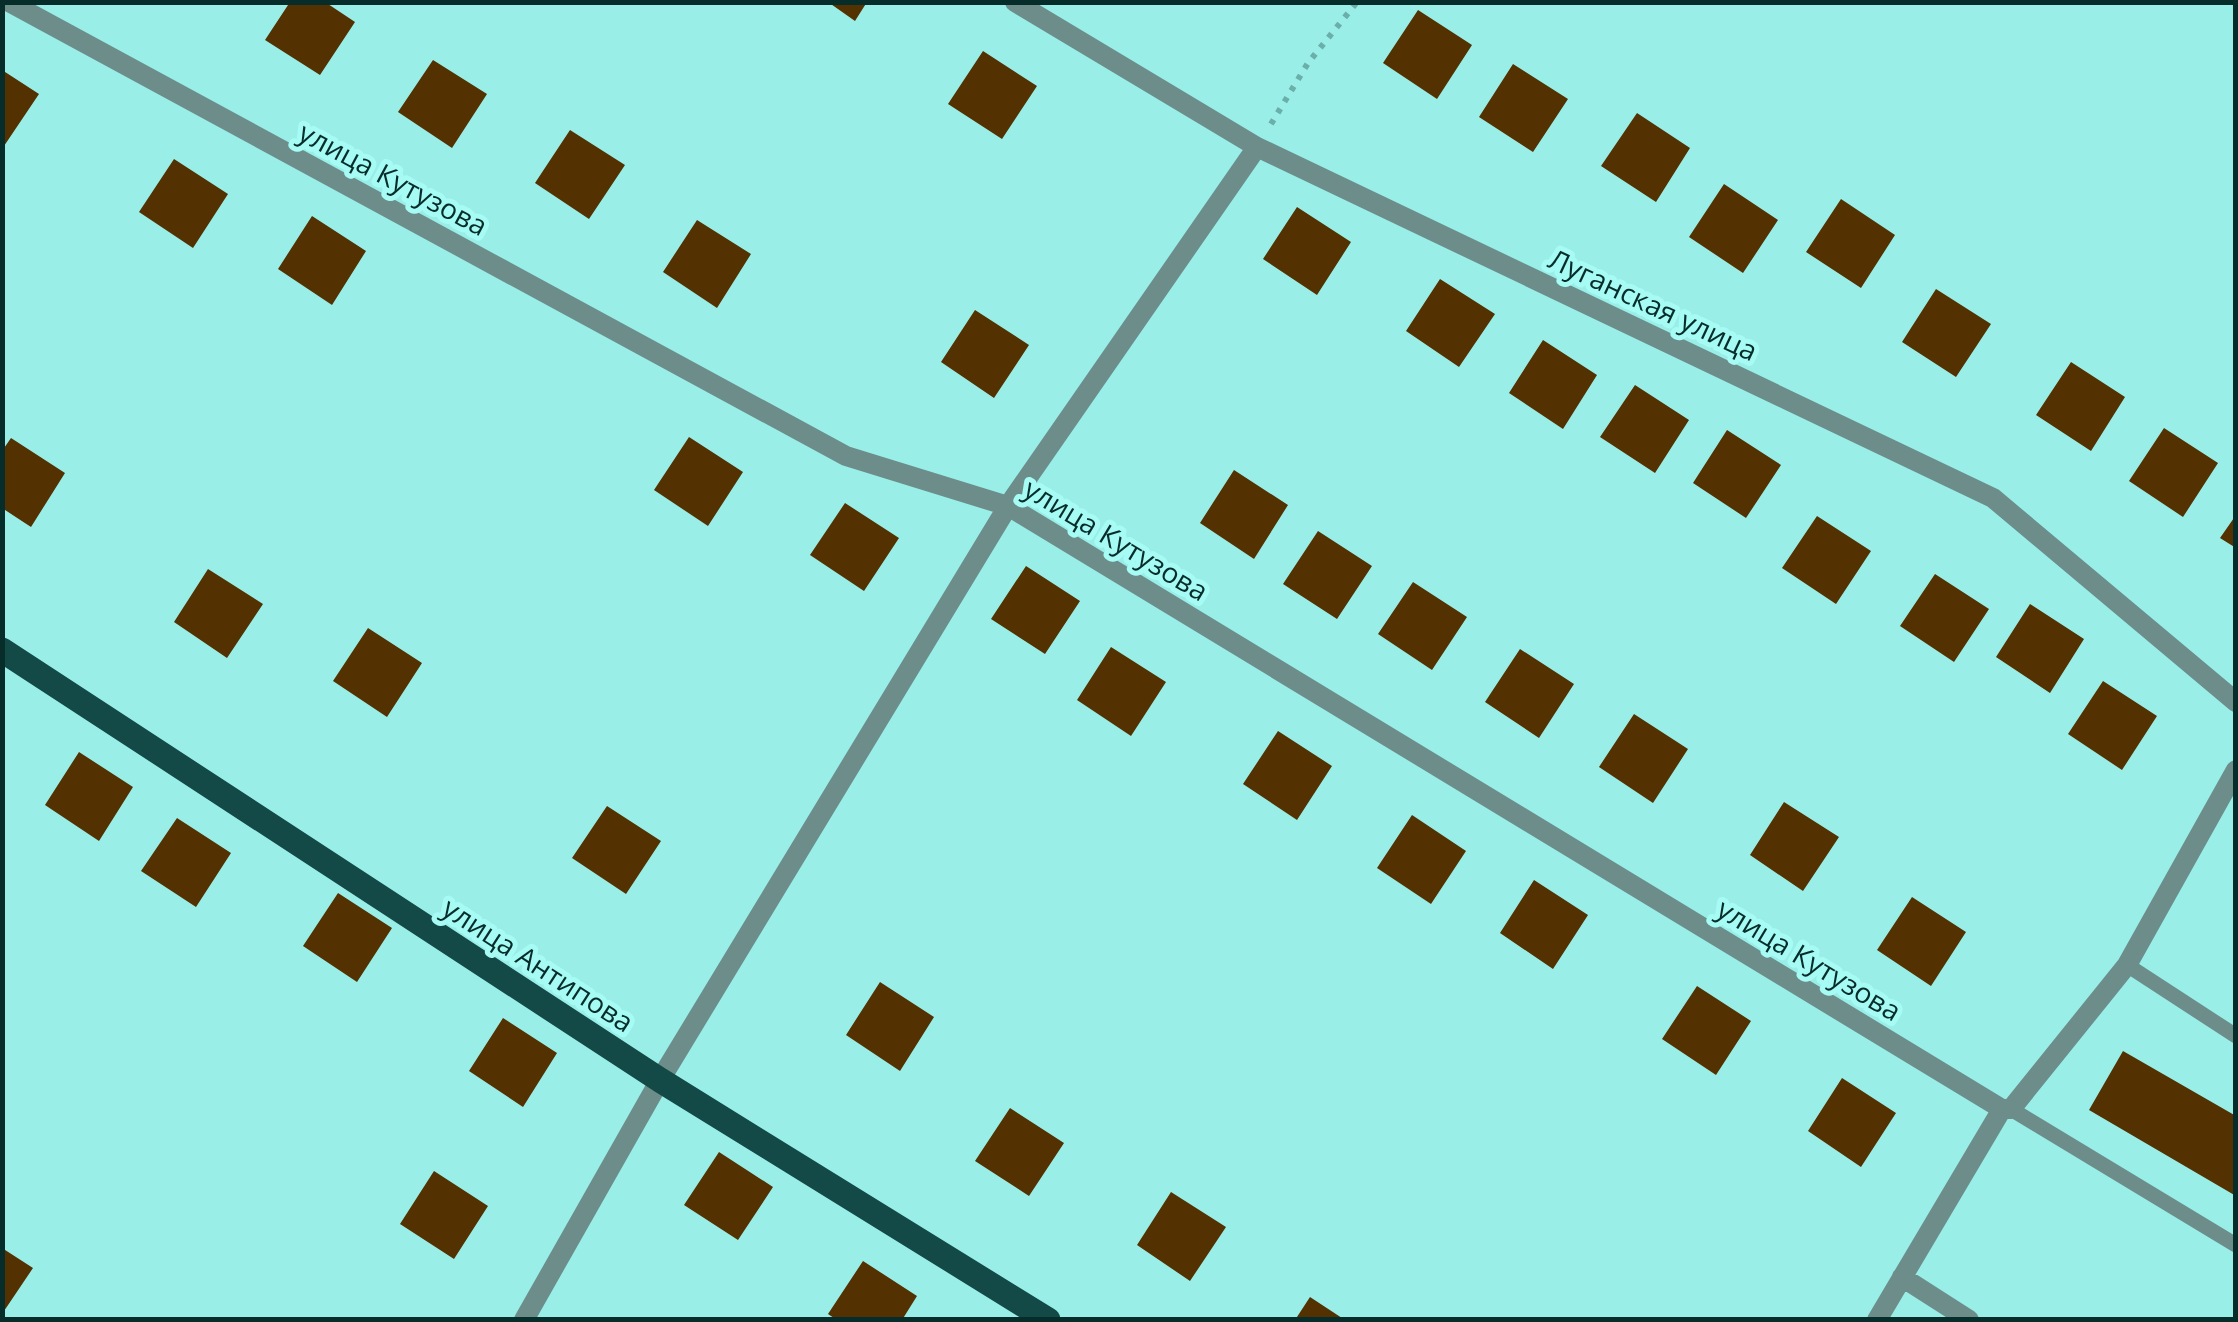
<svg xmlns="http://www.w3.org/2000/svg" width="2238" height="1322" font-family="'Open Sans',sans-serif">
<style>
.building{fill:#533100}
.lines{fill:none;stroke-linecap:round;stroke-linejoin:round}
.path{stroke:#6aafaa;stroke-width:6;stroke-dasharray:5 8;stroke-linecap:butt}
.service{stroke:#6c8d8a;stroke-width:15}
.minor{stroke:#6c8d8a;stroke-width:20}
.primary{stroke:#134a47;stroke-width:25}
.labels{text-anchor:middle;stroke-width:10;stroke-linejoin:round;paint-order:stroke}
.street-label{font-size:28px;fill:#072d2b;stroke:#a6fcf4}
</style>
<rect width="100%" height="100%" fill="#99eee7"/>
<path class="building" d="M290,2H325L355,22L320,75L265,40Z
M828,2H867L855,21Z
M1418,10L1472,45L1437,99L1383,63Z
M983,51L1037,86L1002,139L948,104Z
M433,60L487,94L452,148L398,112Z
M1513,64L1568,99L1533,152L1479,117Z
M2,70L39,94L2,149Z
M1637,113L1690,148L1656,202L1601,166Z
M570,130L625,165L589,219L535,183Z
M174,159L228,194L193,248L139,212Z
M1724,184L1778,220L1743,273L1689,237Z
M1841,199L1895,235L1861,288L1806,252Z
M1297,207L1351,242L1317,295L1263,259Z
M312,216L366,251L332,305L278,269Z
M697,220L751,254L717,308L663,272Z
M1440,279L1495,314L1459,367L1406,331Z
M1936,289L1991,324L1956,377L1902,342Z
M975,310L1029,345L994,398L941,362Z
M1543,340L1597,375L1563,429L1509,393Z
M2071,362L2125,397L2091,451L2036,415Z
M1635,385L1689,420L1655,473L1600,437Z
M2164,428L2218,463L2183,517L2129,481Z
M1727,430L1781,465L1746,518L1693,483Z
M689,437L743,472L708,526L654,490Z
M11,438L65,473L31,527L2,508V451Z
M1234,470L1288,505L1254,559L1200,523Z
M845,503L899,538L864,591L810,555Z
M2236,515V548L2220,538Z
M1817,516L1871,551L1836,604L1782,568Z
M1318,531L1372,566L1337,619L1283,584Z
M1026,566L1080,601L1045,654L991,619Z
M208,569L263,604L227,658L174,622Z
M1935,574L1989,609L1954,662L1900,626Z
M1413,582L1467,617L1432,670L1378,634Z
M2030,604L2084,639L2050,693L1996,657Z
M368,628L422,663L387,717L333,681Z
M1111,647L1166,682L1131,736L1077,700Z
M1520,649L1574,684L1539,738L1485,702Z
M2103,681L2157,716L2122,770L2068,734Z
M1634,714L1688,749L1653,803L1599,767Z
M1278,731L1332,766L1297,820L1243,784Z
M79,752L133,787L99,841L45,805Z
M1784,802L1839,837L1803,891L1750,855Z
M607,806L661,841L626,894L572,858Z
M1412,815L1466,851L1431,904L1377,868Z
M177,818L231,853L196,907L141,871Z
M1534,880L1588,915L1553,969L1500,933Z
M338,893L392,928L357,982L303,946Z
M1912,897L1966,932L1931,986L1877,950Z
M880,982L934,1017L900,1071L846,1035Z
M1697,986L1751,1021L1716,1075L1662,1039Z
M503,1018L557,1053L523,1107L469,1071Z
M2123,1051L2236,1116V1196L2089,1110Z
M1842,1078L1896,1113L1861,1167L1808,1131Z
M1010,1108L1064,1143L1029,1196L975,1161Z
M719,1152L773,1187L738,1240L684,1205Z
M434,1171L488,1206L454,1259L400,1224Z
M1171,1192L1226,1227L1190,1281L1137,1245Z
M2,1248L33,1268L2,1314Z
M863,1261L917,1296L902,1320H837L828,1314Z
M1310,1297L1345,1320H1295Z"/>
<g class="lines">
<path class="path" d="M1271,124L1308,63L1357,2"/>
<path class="service" d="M2127,965L2236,1036
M2011,1109L2236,1245"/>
<path class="minor" d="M9,2L846,456L1008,506L2002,1109
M1015,2L1257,147L1993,498L2236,702
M1902,1277L1969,1320
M524,1320L660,1080L1008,506L1257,147
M1877,1320L2002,1109H2011L2127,965L2236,770"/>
<path class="primary" d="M2,650L660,1080L1048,1320"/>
</g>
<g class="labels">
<g class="street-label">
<text transform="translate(393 179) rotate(28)" y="10">улица Кутузова</text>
<text transform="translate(1653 305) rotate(25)" y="10">Луганская улица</text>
<text transform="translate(1116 540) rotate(31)" y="10">улица Кутузова</text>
<text transform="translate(1809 960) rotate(31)" y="10">улица Кутузова</text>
<text transform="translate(538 965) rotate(33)" y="10">улица Антипова</text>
</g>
</g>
<rect width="2238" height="1322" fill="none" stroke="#072d2b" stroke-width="10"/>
</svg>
